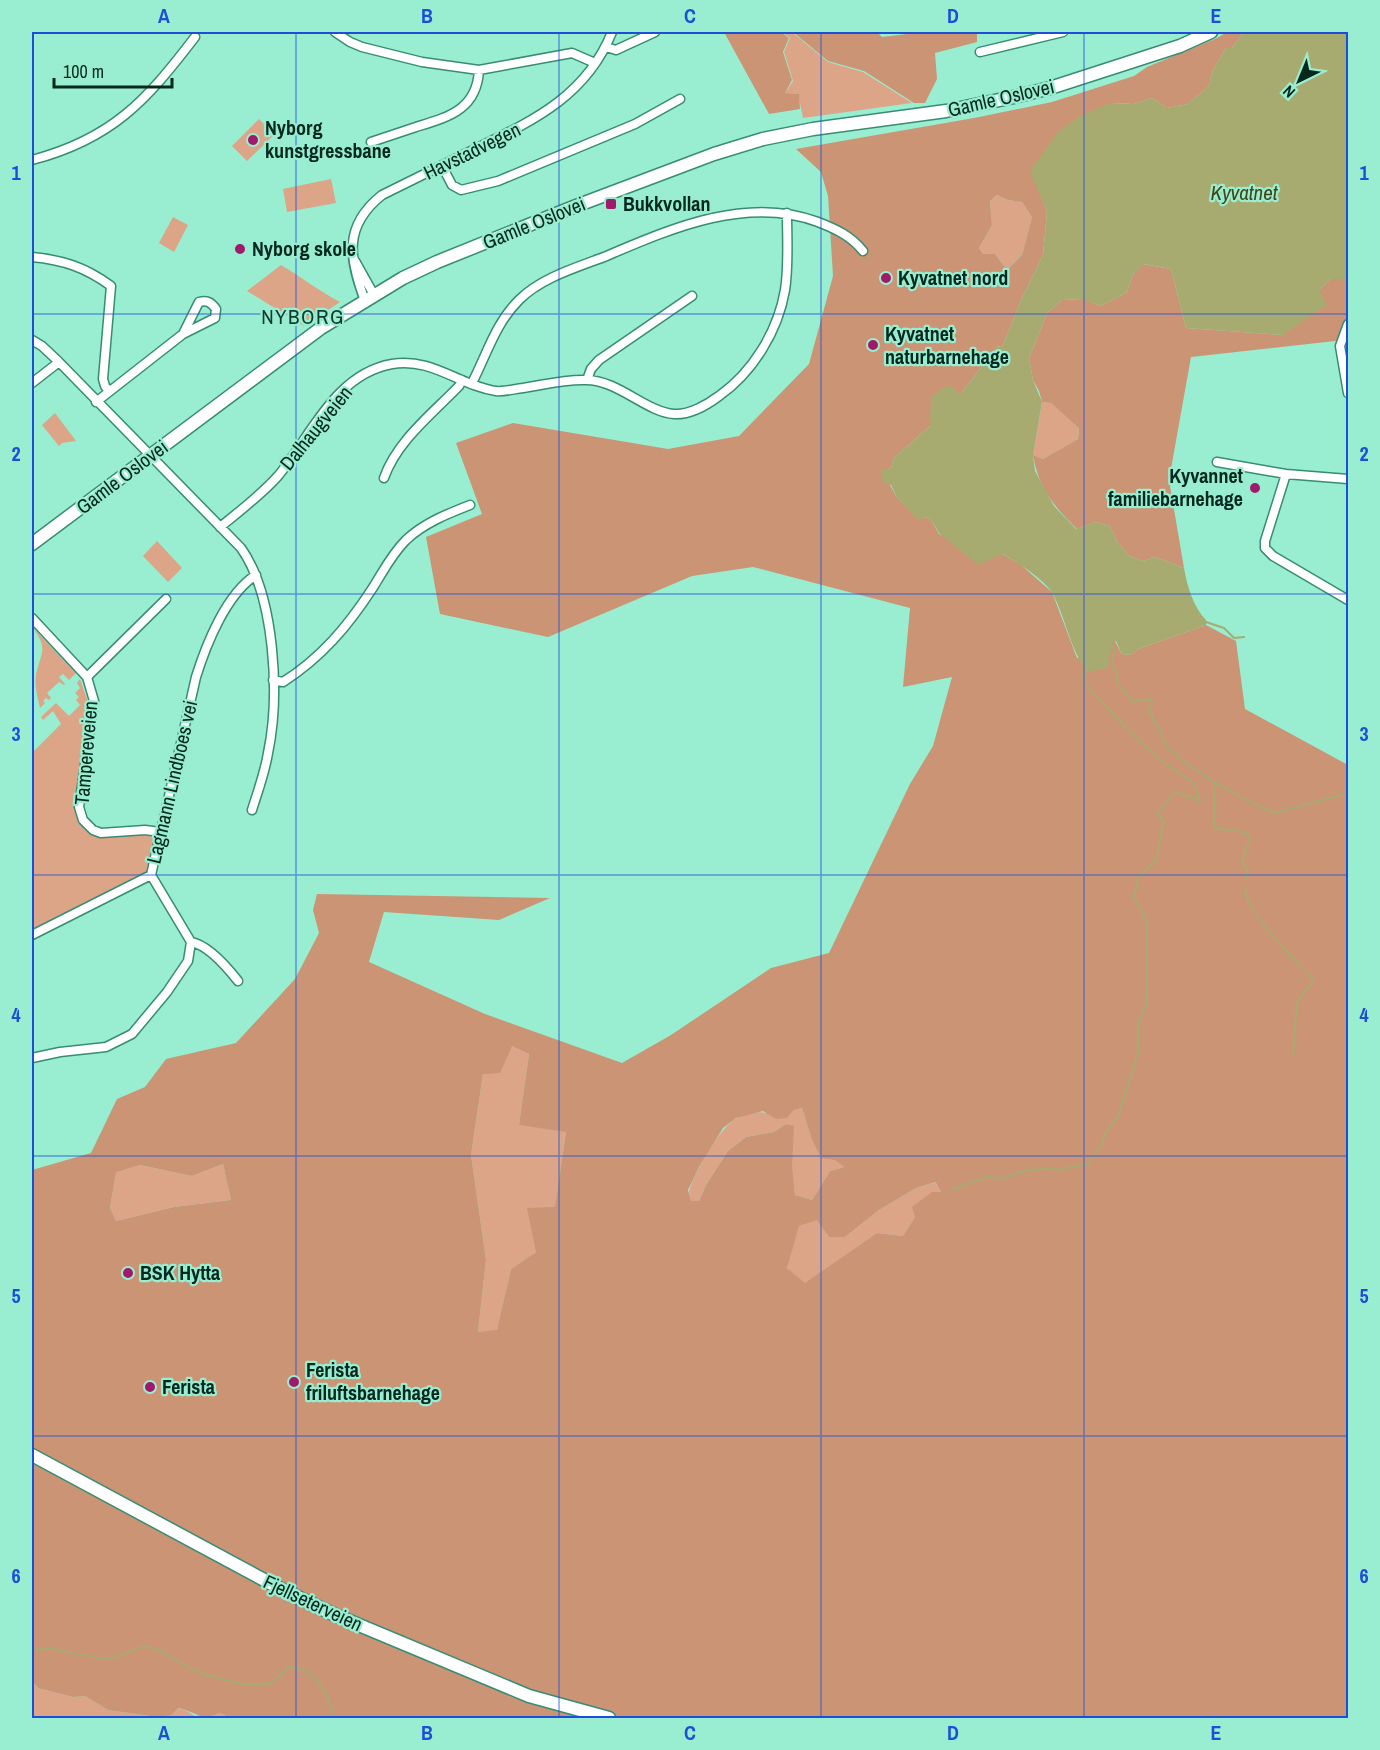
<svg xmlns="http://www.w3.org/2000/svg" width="1380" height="1750" font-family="'Archivo Narrow',sans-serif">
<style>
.green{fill:#dca587}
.forest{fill:#cb9474;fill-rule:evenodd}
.water{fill:#a8ab6f}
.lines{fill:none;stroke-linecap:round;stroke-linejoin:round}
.stream{stroke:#a8ab6f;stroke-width:2}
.street-casing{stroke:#378d73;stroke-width:11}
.secondary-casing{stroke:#378d73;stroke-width:15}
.street{stroke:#fff;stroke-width:8}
.secondary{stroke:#fff;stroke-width:12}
.grid{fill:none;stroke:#1d4ed8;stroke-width:1.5;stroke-opacity:0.55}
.poi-dot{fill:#9f1a6a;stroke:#99edd0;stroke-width:2}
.labels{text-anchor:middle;stroke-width:4.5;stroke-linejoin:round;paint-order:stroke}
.street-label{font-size:20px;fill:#03281e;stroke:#99edd0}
.poi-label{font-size:20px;font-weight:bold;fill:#03281e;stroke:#99edd0;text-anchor:start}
.water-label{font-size:21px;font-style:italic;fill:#444517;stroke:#99edd0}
.neighbourhood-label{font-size:21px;letter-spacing:1.5px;fill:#0d3c2f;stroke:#99edd0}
.neatline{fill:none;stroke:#1d4ed8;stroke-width:2}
.grid-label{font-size:20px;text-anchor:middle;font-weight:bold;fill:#1d4ed8}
</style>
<rect width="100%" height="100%" fill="#99edd0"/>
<path class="green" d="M782,32H792L828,62L863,72L912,103L803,118L798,94L785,93L793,81L784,52L790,38Z
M259,119L274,135L247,161L232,146Z
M331,179L336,203L287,212L283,189Z
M997,195L1008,200L1022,202L1032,217L1022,255L1009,268L1004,266L995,254H983L979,248L992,225L990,201Z
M173,217L188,225L174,252L159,243Z
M281,265C301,277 319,291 340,302L304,326L247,291Z
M1042,402L1051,403L1079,427L1078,439L1043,459L1033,455Z
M55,413L76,441L62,443L59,446L42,425Z
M157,541L182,568L168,582L143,556Z
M32,627L76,673L69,680L63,674L59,677L65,684L64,685L59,682L47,693L51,698L49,700L46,698L43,701L45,703L40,708C38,698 34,686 36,675C41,651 49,649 32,627Z
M80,679L88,702L79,807L93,830L160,832L151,875L32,935V753L61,724L53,711L43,720L41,717L56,703L69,716L80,705L76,700L79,697L75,693L80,688L77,683Z
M512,1046L529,1054L519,1125L566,1131L555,1208L536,1252L511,1269L497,1331L478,1332L486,1260L471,1155L483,1074Z
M802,1108L811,1137L844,1167L830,1171L812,1200L795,1195L786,1124L774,1132L746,1137L728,1151L706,1185L699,1201H691C690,1197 688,1192 690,1188C695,1172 722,1124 737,1118C756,1109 768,1112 787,1118L794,1110Z
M223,1164L231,1200L174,1207L116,1221L110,1208L116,1171L140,1165L192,1176Z
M937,1182L941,1192L915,1217L903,1236L877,1233L805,1284L787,1268L798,1226L817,1219L829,1237H845L879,1210L916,1188Z
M32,1681L38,1688L73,1697L85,1696L108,1710L158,1717L178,1708L185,1710L195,1716L219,1713L225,1715L227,1718H32Z"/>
<path class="forest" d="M724,32H781L789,38L783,52L792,80L785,93L799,94L800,109L769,114Z
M793,32H877L882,37L923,32H977V42L935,53L937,79L925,103H914L864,71L828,61Z
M1227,32H1244L1232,48H1226L1212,72L1209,86L1188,104L1167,108L1152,98L1134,104L1111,103L1031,171L1047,212L1043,255L1022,298L1003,345L1001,347L998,346L962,392L930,426L894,458L891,467L888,470H882L896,496L918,519L926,517L931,520L939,534L1002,554L1020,564L1052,592L1077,658L1113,641H1115L1121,653L1125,655L1132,654L1138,649L1206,625L1236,641L1245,709L1348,765V1718H227L225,1715L219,1713C200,1722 195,1711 178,1708L171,1715L158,1717L108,1710L85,1696L73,1697L38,1688L32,1681V1170L91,1153L117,1099L145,1087L166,1059L236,1043L295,979L319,933L313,910L317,894L550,898L499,920L384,912L369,962L485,1014L622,1063L671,1035L771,968L829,953L910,784L933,746L952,677L903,687L910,608L753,567L692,576L548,637L440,614L426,537L482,514L456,443L513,423L668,449L739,436L809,364L833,276L828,196L821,172L796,149L974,118L1052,102L1134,76L1147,67L1217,38ZM997,195L1008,200L1022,202L1032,217L1022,255L1009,268L1004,266L995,254H983L979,248L992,225L990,201ZM512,1046L529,1054L519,1125L566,1132L555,1207L527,1208L536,1252L511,1269L497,1330L478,1332L486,1260L471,1155L483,1074L500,1073ZM802,1108L811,1137L821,1158L835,1160L844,1167L830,1171L812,1200L795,1195L792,1166L794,1126L786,1124L774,1132L746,1137L728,1151L706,1185L699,1201H691L688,1190L699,1167L723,1128L736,1118L763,1111L776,1119L787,1118L794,1110ZM223,1164L231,1200L174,1207L116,1221L110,1208L116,1172L140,1165L192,1176ZM936,1182L941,1192H932L912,1207L915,1217L903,1236L877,1233L805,1283L787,1268L799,1226L817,1220L829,1237H845L879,1210L916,1188Z
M1143,264L1171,269L1186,328L1283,335L1319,290L1330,279H1348V332L1344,340L1191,357L1169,480L1184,568L1155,557L1143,561L1129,556L1116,540L1110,526L1096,522L1077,529C1054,507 1038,487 1033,455L1043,459L1078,439L1079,428L1051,403L1042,402L1039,391L1033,380L1029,358L1047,313L1062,300L1083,299L1101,306L1127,292L1133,274Z"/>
<path class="water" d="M1244,32H1348V279H1330L1319,290L1327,305L1283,335L1186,328L1171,269L1144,264L1133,274L1127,292L1101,306L1082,299L1062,300L1047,313L1029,358L1033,380L1042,402L1033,455L1035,471L1054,506L1076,529L1096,522L1110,526L1116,540L1129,556L1143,561L1155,557L1184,568C1187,585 1193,607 1206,620V625L1138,649L1132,654L1124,655L1121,653L1116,641H1113L1107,668L1087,672C1070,648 1066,620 1053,594C1046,581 1016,561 1002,554L978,565L939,533L931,520L926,517L918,520L896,496L891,485L883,482L881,470H888L891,467L894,458L930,426L931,397L943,388L951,385L959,394L962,392L998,346L1001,347L1003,345L1022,298L1043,255L1047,212L1030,171L1058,132L1079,116L1111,103L1134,104L1152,98L1167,108L1188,104L1209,86L1212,72L1226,48H1232Z"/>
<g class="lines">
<path class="stream" d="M1206,622L1224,628L1234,638L1244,637
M1111,643L1115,651L1112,663L1117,672V682L1133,702L1150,699L1152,701L1148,713L1152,715C1154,725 1163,730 1163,741C1179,765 1246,801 1274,813L1348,793
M1217,782L1214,788V828L1245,832L1250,838L1242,862L1248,871L1246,879
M1245,886C1242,909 1297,962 1314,980L1297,1002L1293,1055
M951,1190L986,1177L1006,1178L1019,1172L1048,1168L1057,1170L1088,1164L1101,1146L1104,1136L1118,1116L1138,1053V1025L1147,1003V922L1134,897L1139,876L1156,860L1164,821L1157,815L1174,792L1200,801L1193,782C1156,760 1134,737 1105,705C1097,697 1086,687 1082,676L1087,672
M32,1650C61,1644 81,1660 109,1658C124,1657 138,1643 153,1648C165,1651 175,1660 186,1666C202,1675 253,1691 271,1682C278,1679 283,1673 288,1667C317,1667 328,1693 334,1718"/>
<g class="street-casing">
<path id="street" d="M335,32L350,42L362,47L422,62L479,70L572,53L595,63
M606,47L616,50L655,32
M980,52L1063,32
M371,142C386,137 401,132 416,127C448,117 477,110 479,70
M32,160C112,139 146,101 195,37
M442,166L452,185L461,190L498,181L635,124L680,99
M32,257C63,260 85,267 111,286L103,379L105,386L109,391
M355,261L374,295
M365,301C349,258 343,226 382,195C412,180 443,165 473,150C532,121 586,97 612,32
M1348,324L1340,346L1348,393
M32,340L42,346L59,362L241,548C275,596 280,696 268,753C265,772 258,791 252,810
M587,380L591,369L599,360L692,296
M32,383L59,362
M472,383C487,354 495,324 519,300C541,278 575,268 604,257C670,229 746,195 818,222C836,229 851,236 863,251
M96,402L183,334L215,318L216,309C211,302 207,300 199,302L183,334
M1217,462L1286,474L1348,479
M1286,474L1265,541V548L1273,556L1348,600
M384,478C397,441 432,414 459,386L462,380
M220,527C240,511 261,495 278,476C311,436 335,374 392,364C432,357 460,386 496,391C504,392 514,389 523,388C543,385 565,379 586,380C618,380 646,412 674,414C689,415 707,405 719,396C753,372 778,331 785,290C789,265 787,238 787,213
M32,618L87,677L94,701L79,807L83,820L93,830L101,833L145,830L160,832
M87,677L166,599
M273,680L283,682C321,658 348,626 372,589C383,572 391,555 406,540C424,523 447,514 470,505
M32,935L151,875L196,677C206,645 226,594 256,575
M191,942C208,945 227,967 238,981
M32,1058L60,1052L106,1047L132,1034L167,992L188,961L191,942L151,875"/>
</g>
<g class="secondary-casing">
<path id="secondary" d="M32,544L321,328L403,278L437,262L576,206L714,154L763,139L813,129L946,111L1018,96L1050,88L1180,46L1211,32
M32,1455L281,1589L335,1615L529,1696L609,1718"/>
</g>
<use href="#street" class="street"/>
<use href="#secondary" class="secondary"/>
</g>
<path class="grid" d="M296,32V1718M559,32V1718M821,32V1718M1084,32V1718M32,314H1348M32,594H1348M32,875H1348M32,1156H1348M32,1436H1348"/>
<g class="poi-dot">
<circle cx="253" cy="140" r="6"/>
<rect x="605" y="198" width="12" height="12" rx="3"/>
<circle cx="240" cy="249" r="6"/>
<circle cx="886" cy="278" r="6"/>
<circle cx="873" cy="345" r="6"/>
<circle cx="1255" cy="488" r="6"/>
<circle cx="128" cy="1273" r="6"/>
<circle cx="294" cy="1382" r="6"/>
<circle cx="150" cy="1387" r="6"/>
</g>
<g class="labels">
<g class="street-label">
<text transform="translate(1001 98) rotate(-13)" y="7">Gamle Oslovei</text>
<text transform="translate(472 151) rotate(-26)" y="7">Havstadvegen</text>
<text transform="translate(534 223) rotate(-22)" y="7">Gamle Oslovei</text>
<text transform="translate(316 428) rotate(-51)" y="7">Dalhaugveien</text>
<text transform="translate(122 477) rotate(-37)" y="7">Gamle Oslovei</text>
<text transform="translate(86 753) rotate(-85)" y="7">Tampereveien</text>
<text transform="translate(172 782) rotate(-77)" y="7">Lagmann Lindboes vei</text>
<text transform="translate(313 1603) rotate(25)" y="7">Fjellseterveien</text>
</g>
<g class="poi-label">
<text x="265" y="135">Nyborg<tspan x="265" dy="23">kunstgressbane</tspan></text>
<text x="623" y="211">Bukkvollan</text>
<text x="252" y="256">Nyborg skole</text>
<text x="898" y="285">Kyvatnet nord</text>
<text x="885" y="341">Kyvatnet<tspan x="885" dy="23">naturbarnehage</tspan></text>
<text x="1243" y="483" text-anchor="end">Kyvannet<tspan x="1243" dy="23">familiebarnehage</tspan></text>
<text x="140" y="1280">BSK Hytta</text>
<text x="306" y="1377">Ferista<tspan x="306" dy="23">friluftsbarnehage</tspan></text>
<text x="162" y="1394">Ferista</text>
</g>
<g class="water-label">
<text x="1244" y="200">Kyvatnet</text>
</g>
<g class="neighbourhood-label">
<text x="303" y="324">NYBORG</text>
</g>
</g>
<rect width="1380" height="1750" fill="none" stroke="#99edd0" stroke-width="66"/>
<g transform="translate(1299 81) rotate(223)" stroke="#99edd0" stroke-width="4.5" paint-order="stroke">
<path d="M0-4.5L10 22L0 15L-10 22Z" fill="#03281e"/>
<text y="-9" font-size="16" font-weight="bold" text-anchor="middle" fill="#03281e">N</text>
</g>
<path d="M54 78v9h118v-9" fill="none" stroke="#03281e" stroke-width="3"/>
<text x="63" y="78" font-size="18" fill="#03281e" stroke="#99edd0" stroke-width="4.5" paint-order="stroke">100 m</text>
<rect x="33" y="33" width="1314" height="1684" class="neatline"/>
<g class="grid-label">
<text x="164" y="23">A</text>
<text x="427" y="23">B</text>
<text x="690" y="23">C</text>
<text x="953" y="23">D</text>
<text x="1216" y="23">E</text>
<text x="16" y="180">1</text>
<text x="1364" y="180">1</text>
<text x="16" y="461">2</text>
<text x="1364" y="461">2</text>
<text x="16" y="741">3</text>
<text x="1364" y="741">3</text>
<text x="16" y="1022">4</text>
<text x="1364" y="1022">4</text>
<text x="16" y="1303">5</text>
<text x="1364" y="1303">5</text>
<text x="16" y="1583">6</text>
<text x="1364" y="1583">6</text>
<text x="164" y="1740">A</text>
<text x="427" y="1740">B</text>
<text x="690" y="1740">C</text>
<text x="953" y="1740">D</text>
<text x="1216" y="1740">E</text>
</g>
</svg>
